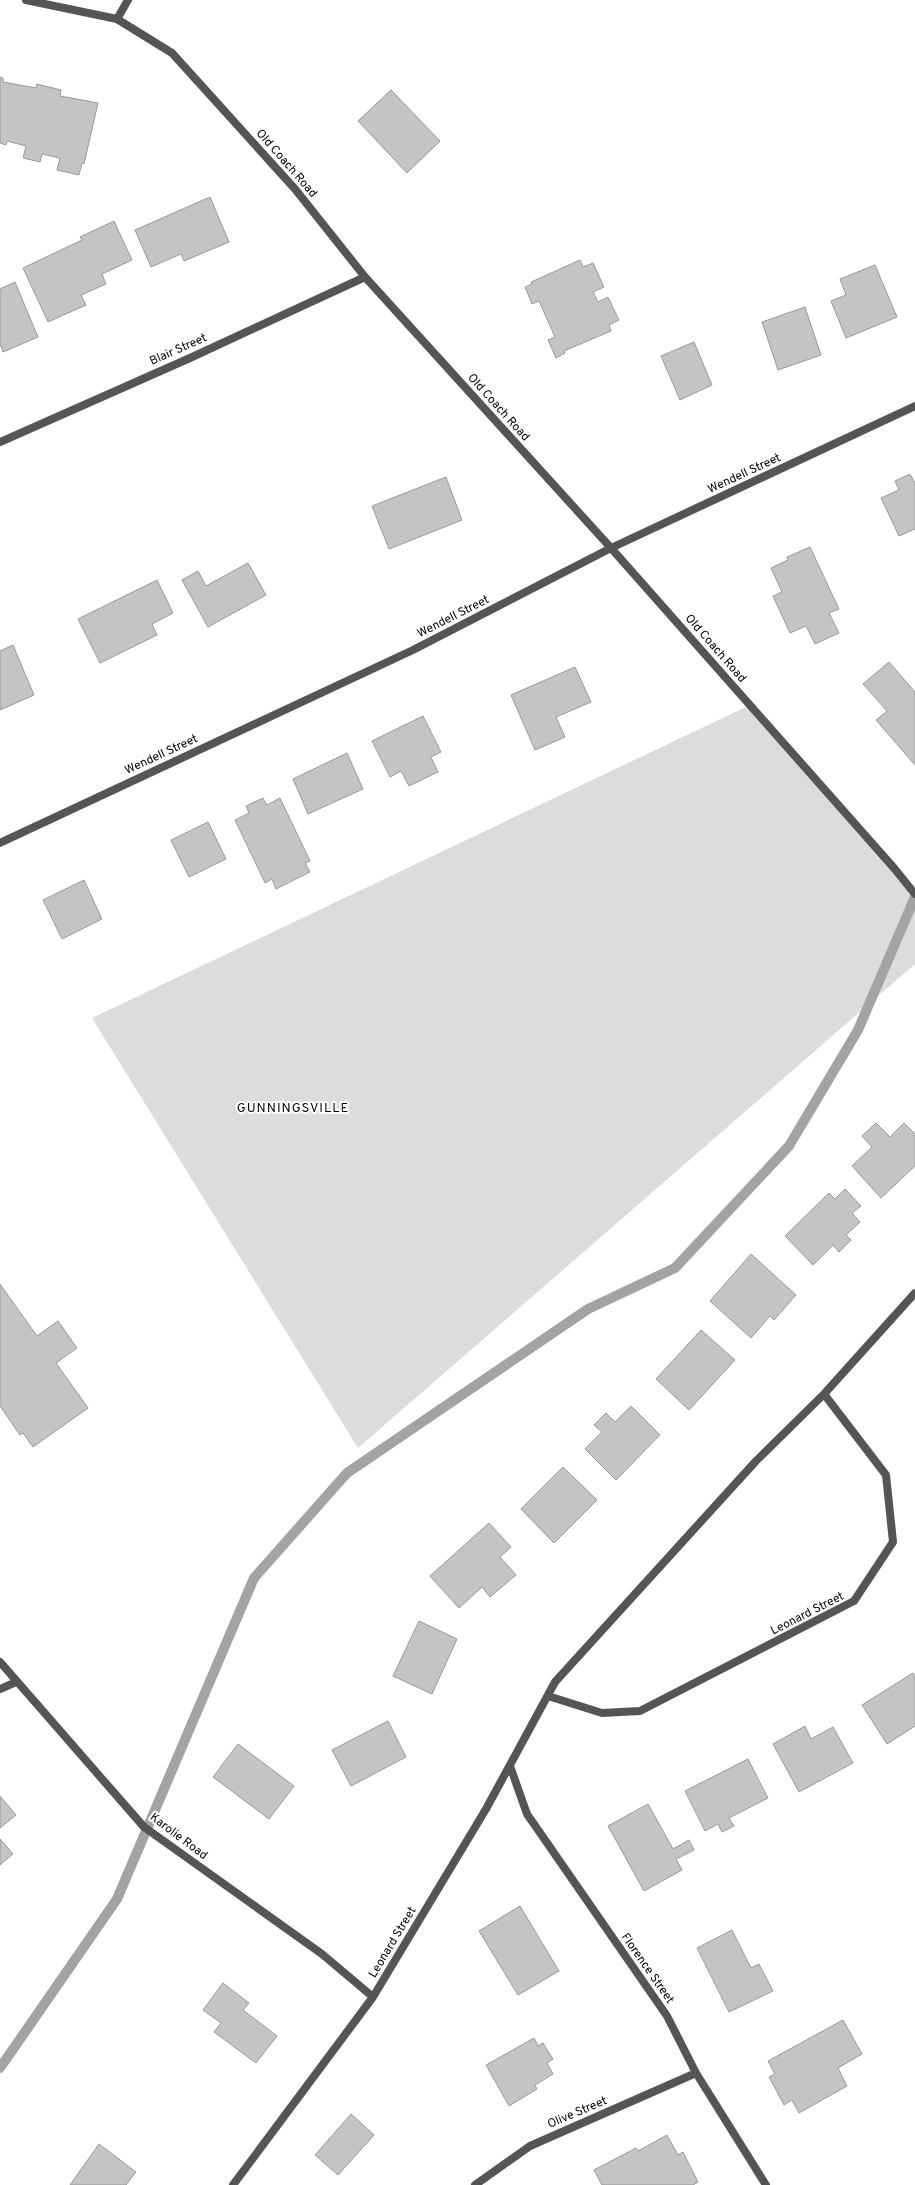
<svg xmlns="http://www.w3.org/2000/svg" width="915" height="2185" font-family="Overpass,sans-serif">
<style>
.green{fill:#dcdcdc}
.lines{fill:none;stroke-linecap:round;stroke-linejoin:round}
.stream{stroke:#a3a3a3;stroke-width:10}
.building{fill:#c4c4c4;stroke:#999}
.lane{stroke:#555;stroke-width:8}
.street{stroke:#555;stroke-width:8}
.labels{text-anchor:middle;stroke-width:4;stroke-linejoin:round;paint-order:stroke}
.street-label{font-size:12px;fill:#000;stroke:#fff}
.neighbourhood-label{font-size:13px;letter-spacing:1px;fill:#000;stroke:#fff}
</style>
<rect width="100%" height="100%" fill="#fff"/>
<path class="green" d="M750,705L915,895V964L358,1448L92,1018Z"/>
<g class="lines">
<path class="stream" d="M0,2068L117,1899L254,1578L347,1473L588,1309L675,1268L789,1146L858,1030L915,897"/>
</g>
<path class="building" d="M0,77L3,78V82L36,88L37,84L61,90L60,96L98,103L84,164L82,163L79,175L57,170L60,158L42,154L40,162L23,158L26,146L7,141L6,145L0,143Z
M391,90L440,141L407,173L358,121Z
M210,197L229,242L184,261L181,254L151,267L135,230Z
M114,221L132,260L102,274L106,284L81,295L86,305L48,322L23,268L82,240L80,237Z
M580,260L583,267L593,263L604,287L593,292L598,302L608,297L619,320L609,325L611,331L564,351L565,353L556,358L548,340L555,337L539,301L532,304L525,287L532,284L531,282Z
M875,265L897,317L846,338L831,301L846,295L840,279Z
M15,282L38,337L3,352L0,344V289Z
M805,307L821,355L778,370L762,322Z
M694,342L712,385L680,400L661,356Z
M910,474L915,483V529L899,536L881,498L899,490L895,481Z
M446,477L462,520L389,549L372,506Z
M810,547L839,609L829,613L839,633L815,644L806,626L790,633L773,596L782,592L771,568L788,560L787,557Z
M248,563L266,595L208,627L182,580L198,571L206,586Z
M157,580L173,613L152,624L157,635L100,663L78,619Z
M13,645L34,695L0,710V651Z
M889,662L915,692V765L876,720L887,711L863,684Z
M575,667L591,702L556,717L565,737L535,750L511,695Z
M423,716L441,752L431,757L438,772L409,786L401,771L390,777L372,741Z
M347,753L363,789L308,814L293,779Z
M263,798L267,805L280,798L310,861L305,863L310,872L276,889L272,879L265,883L235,820L249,813L246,806Z
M208,822L226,859L189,877L171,840Z
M84,880L102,919L62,939L43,900Z
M876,1123L890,1137L904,1123L915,1134V1166L881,1198L852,1166L872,1147L862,1136Z
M845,1189L861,1206L852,1213L860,1222L846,1235L851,1240L839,1252L833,1245L813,1265L785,1236L829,1193L835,1199Z
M751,1254L796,1295L774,1320L770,1316L751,1338L710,1301Z
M0,1284L37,1336L58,1321L77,1348L56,1363L88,1408L33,1447L23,1433L20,1435L0,1406Z
M701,1330L735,1360L689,1410L656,1379Z
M631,1406L660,1435L616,1480L585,1449L602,1432L594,1425L606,1413L615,1422Z
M563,1467L597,1500L554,1543L521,1509Z
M489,1523L511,1547L500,1557L516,1575L490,1597L482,1587L459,1608L430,1576Z
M419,1621L457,1639L432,1694L393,1676Z
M913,1673L915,1676V1726L887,1744L862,1705Z
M388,1721L406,1757L351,1786L332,1750Z
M805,1726L811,1739L833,1727L853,1763L799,1792L773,1744Z
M238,1744L294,1786L269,1819L213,1777Z
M748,1759L768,1798L729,1818L734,1826L722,1832L718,1824L705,1831L685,1791Z
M0,1796L16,1815L0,1828Z
M648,1804L673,1849L689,1840L694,1850L676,1859L682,1870L644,1891L608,1826Z
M0,1839L13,1854L0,1865Z
M520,1906L559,1971L518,1995L479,1931Z
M732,1930L751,1968L759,1964L773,1991L729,2012L697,1948Z
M223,1983L249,2003L243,2010L277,2036L256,2063L214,2032L221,2023L203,2010Z
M843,2020L862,2054L838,2068L847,2086L799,2113L792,2100L784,2105L769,2077L775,2074L768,2061Z
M534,2038L538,2046L543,2043L553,2059L547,2063L553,2074L535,2085L537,2089L509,2106L486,2065Z
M351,2114L374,2135L338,2175L315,2155Z
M667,2135L678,2155L683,2152L698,2182L693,2185H602L594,2170L636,2148L638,2151Z
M99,2144L136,2172L126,2185H70Z"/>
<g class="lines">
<path class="lane" d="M117,19L128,0"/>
<path class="street" d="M26,0L117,19L172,53L295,189L365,277L611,548L894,868L915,894
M0,442L190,358L365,277
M0,843L413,650L611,548L915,406
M0,1662L144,1827L322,1954L373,1997
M0,1689L16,1682
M548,1696L602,1713L640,1711L854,1601L893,1542L886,1475L824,1394
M510,1766L527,1814L667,2016L696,2073L766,2185
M233,2185L373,1997L486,1809L555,1682L756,1461L824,1394L915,1293
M475,2185L530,2146L696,2073"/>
</g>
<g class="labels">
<g class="street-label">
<text transform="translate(287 163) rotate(49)" y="4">Old Coach Road</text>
<text transform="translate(178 349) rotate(-24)" y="4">Blair Street</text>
<text transform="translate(499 407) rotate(48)" y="4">Old Coach Road</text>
<text transform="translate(744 473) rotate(-25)" y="4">Wendell Street</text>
<text transform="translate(453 616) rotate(-27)" y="4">Wendell Street</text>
<text transform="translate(716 648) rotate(49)" y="4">Old Coach Road</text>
<text transform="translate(161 754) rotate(-25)" y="4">Wendell Street</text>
<text transform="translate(807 1613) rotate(-27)" y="4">Leonard Street</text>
<text transform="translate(179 1836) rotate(37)" y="4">Karolie Road</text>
<text transform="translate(392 1942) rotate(-59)" y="4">Leonard Street</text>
<text transform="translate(648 1968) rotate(55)" y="4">Florence Street</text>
<text transform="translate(577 2112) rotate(-23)" y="4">Olive Street</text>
</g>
<g class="neighbourhood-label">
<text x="293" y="1112">GUNNINGSVILLE</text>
</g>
</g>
</svg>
